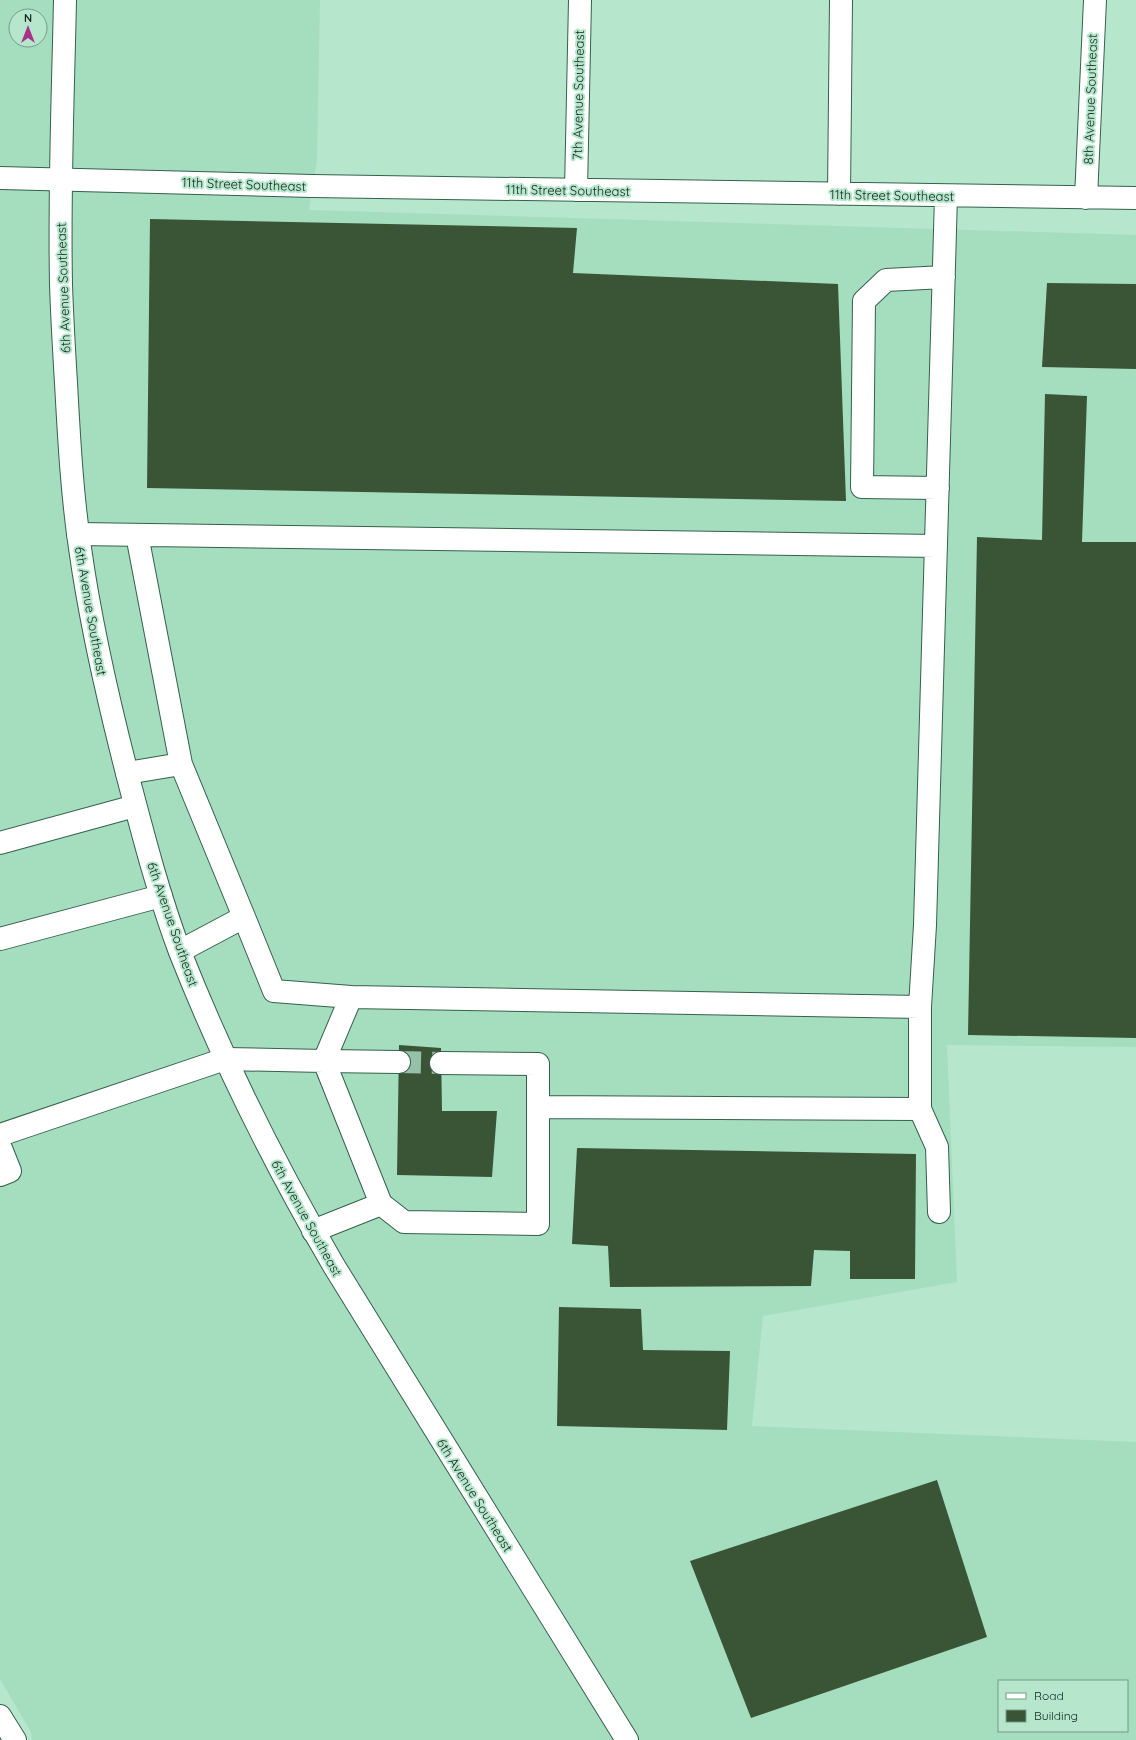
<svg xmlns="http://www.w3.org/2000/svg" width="1136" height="1740" font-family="Quicksand,sans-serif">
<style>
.built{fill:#a5ddbf;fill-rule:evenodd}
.building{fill:#395535}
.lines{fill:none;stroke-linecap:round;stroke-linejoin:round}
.minor-tunnel{stroke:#95c0a9;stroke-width:22;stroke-dasharray:22 11;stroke-linecap:butt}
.minor-casing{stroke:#35614b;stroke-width:24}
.major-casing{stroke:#35614b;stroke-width:24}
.minor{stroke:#fff;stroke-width:22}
.major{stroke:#fff;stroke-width:22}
.labels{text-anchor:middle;stroke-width:4;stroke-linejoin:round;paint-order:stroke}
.street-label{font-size:13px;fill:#13261d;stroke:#b6e7cc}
</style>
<rect width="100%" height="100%" fill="#b6e7cc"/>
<path class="built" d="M0,0H320L317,160L309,210L1136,235V1047L947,1045L957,1282L763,1316L752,1426L1136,1442V1740H32L31,1732L0,1679ZM16,16H40V40H16ZM999,1681H1127V1731H999Z"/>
<path class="building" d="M150,219L577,228L573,273L838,284L846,501L147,488Z
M1047,283L1136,284V369L1042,367Z
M1045,394L1087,396L1082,542H1136V1038L968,1035L977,537L1042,540Z
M399,1045L441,1048L442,1111H497L492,1177L397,1175Z
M577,1148L916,1154L915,1279H850V1251L814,1250L811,1286L610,1287L608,1246L572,1244Z
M559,1307L641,1309L643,1350L730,1351L727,1430L557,1426Z
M937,1480L987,1637L751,1718L690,1561Z"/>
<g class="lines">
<path class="minor-tunnel" d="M399,1062L441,1063"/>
<g class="minor-casing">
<path id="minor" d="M0,178L312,186L1136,198
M576,190L580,0
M839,194L841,0
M1086,198L1095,0
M938,488L862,487L864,301L886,280L944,277
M78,534L936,546
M127,773L181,764L137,535
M0,843L135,806
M244,917L274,991L351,997
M0,939L161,896
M180,951L244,917L181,764
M399,1062L324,1061L351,997L920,1007L925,925L946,196
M539,1107L920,1109V1007
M920,1109L937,1147L939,1212
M0,1135L225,1059L324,1061L381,1204L313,1231
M0,1146L10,1171L0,1175
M381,1204L404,1222L538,1224V1064L441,1063
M0,1716L15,1740"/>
</g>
<g class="major-casing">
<path id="major" d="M65,0C63,95 59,190 61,284C62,317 64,350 66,383C69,438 72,494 80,548C91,627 109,704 129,781C144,838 159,896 180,952C223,1061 275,1165 334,1266L627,1740"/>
</g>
<use href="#minor" class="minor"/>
<use href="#major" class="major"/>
</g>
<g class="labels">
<g class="street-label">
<text transform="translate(578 95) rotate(-89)" y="5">7th Avenue Southeast</text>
<text transform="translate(1090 99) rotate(-88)" y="5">8th Avenue Southeast</text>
<text transform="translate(244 184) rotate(2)" y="5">11th Street Southeast</text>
<text transform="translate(568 190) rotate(1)" y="5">11th Street Southeast</text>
<text transform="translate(892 195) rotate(1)" y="5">11th Street Southeast</text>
<text transform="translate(63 288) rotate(-92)" y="5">6th Avenue Southeast</text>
<text transform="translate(91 611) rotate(80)" y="5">6th Avenue Southeast</text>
<text transform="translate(173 924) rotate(71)" y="5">6th Avenue Southeast</text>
<text transform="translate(307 1218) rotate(61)" y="5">6th Avenue Southeast</text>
<text transform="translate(475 1495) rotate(58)" y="5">6th Avenue Southeast</text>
</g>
</g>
<rect x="998" y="1680" width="130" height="52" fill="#b6e7cc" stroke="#759a86"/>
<rect x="1006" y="1693" width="20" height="6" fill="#ffffff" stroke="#759a86"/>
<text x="1034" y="1700" font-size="12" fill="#13261d">Road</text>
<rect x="1006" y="1710" width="20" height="12" fill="#395535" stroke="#759a86"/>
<text x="1034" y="1720" font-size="12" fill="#13261d">Building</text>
<g transform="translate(28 28)"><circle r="19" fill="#b6e7cc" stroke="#759a86"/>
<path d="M0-3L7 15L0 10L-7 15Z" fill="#a93288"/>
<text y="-6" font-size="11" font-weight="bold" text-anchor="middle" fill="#13261d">N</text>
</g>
</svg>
